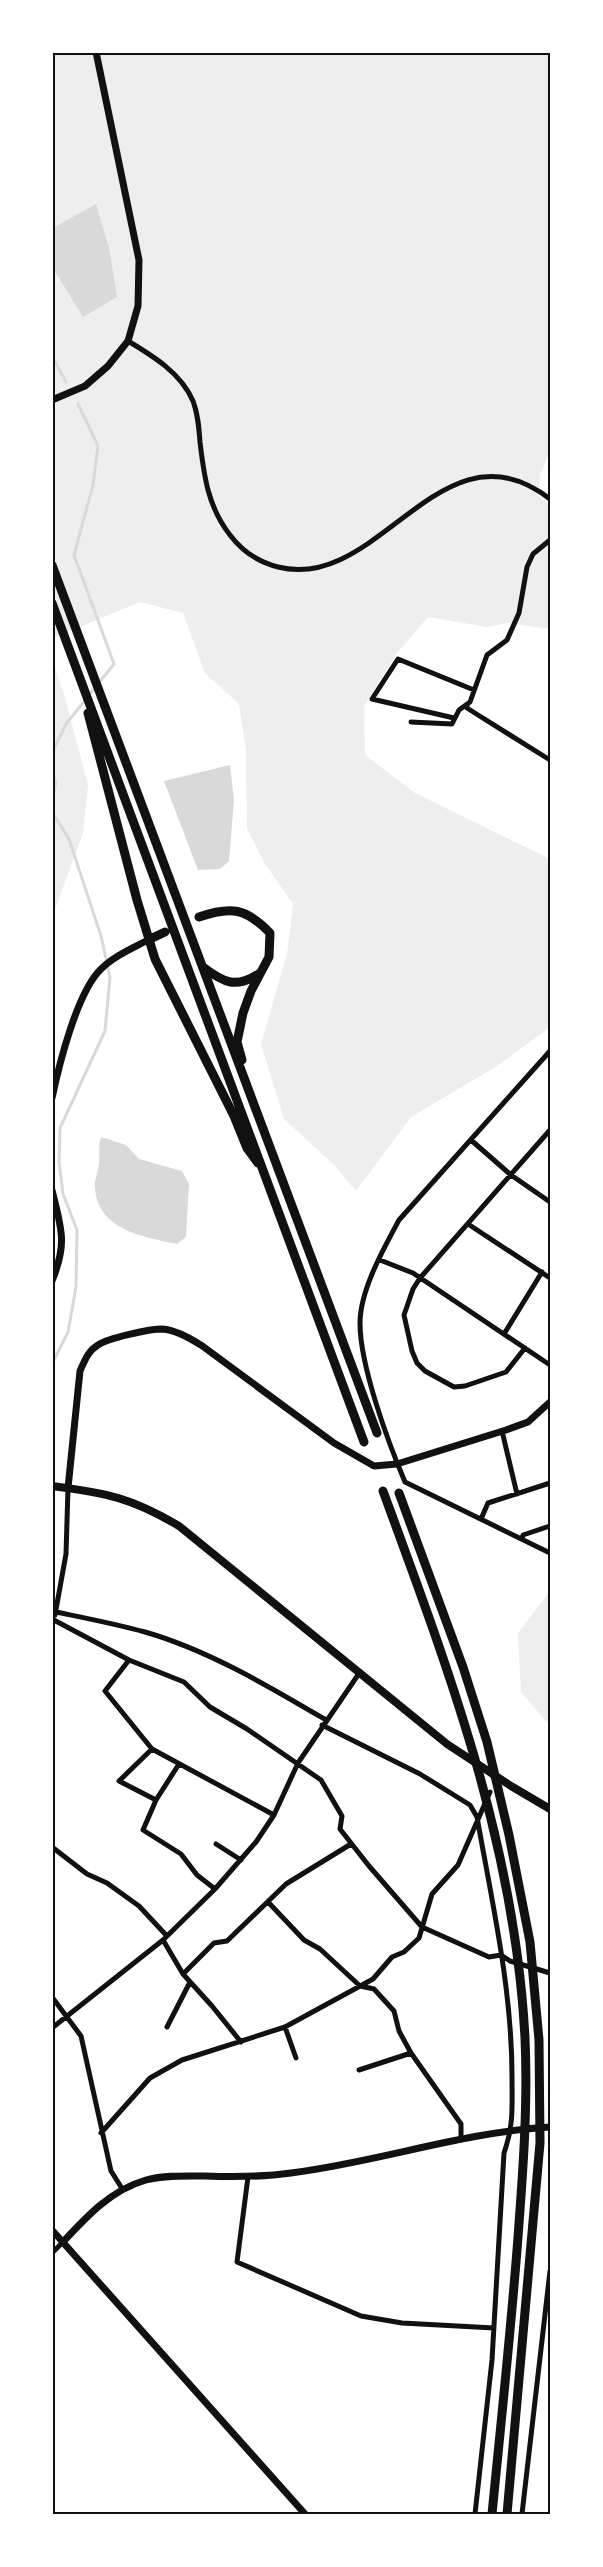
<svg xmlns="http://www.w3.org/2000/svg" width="603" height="2567" font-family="'Archivo Narrow',sans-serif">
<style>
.green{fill:#eee}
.water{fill:#d9d9d9}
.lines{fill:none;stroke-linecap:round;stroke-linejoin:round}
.stream{stroke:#d9d9d9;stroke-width:3}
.minor{stroke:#111;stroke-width:5}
.tertiary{stroke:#111;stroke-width:7}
.primary{stroke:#111;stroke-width:8}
.trunk{stroke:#111;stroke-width:9}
.neatline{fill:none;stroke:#111;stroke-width:2}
</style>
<rect width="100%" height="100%" fill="#fff"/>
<path class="green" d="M53,53H550V452L540,474L539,496L550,506V629L508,623L487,627L428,617L397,653L364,706L365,755L415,793L550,859V1027L497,1066L411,1117L356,1191L332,1163L284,1119L261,1044L287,954L293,904L265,864L247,829L246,750L239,704L205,673L183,613L140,602L53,638Z
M52,660L64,694L88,785L83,833L53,915Z
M550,1591V1726L521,1692L518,1633Z"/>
<path class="water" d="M96,204L109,248L117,297L83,317L53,268V228Z
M230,765L234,800L229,861L220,869L198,870L164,781Z
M101,1137L126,1145L139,1159L182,1171L189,1184L186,1237L177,1244C143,1237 98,1230 95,1188C94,1180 98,1172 99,1165C100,1155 98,1147 101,1137Z"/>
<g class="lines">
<path class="stream" d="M52,356L66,382
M52,753L66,724L114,664L74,555L93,485L98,446L78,404
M52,773L56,782L52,802
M52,812L69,839L101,936L110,977L105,1031L60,1128L59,1161L63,1194L77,1230L76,1287L68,1332L52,1364
M52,1495V1527"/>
<path class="minor" d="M128,341C153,356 181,373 193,401C198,414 199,428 200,442C204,476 208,507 230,535C242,551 258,562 278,567C380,593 442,415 550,499
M467,705V708L478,715L550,760
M454,718L372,699L398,659L474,690
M411,722L452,724L459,710L470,702L487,655L507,640L519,613L527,567L533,554L550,540
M550,1051L399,1220C384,1248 360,1290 360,1323C360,1366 388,1442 405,1482L550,1553
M471,1140L511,1175L550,1202
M468,1224L550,1278
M380,1260L413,1273L550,1365
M504,1334L542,1272
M525,1348L506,1372L465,1386L454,1387L425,1371L417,1363L412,1351L404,1315L413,1289L420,1278L550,1130
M502,1431L517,1494
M481,1519L488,1503L550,1483
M522,1539L523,1535L550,1526
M56,1612C85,1618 116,1624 145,1632C208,1650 270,1687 326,1720
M55,1615L66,1554L68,1488
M52,1619L129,1660L105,1691L152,1749L274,1815
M129,1660L184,1682L210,1707L247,1729L321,1780L342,1816L340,1829L369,1866L422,1927L489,1957L501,1955L510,1961L550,1973
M322,1725L420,1774L470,1805L477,1817C492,1902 512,1989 512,2076C512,2106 514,2125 504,2153L492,2360L475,2514
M152,1749L119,1781L156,1800
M179,1764L156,1800L143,1830L181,1854L197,1875L215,1889
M216,1844L241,1860
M52,1847L87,1874L107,1883L139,1906L166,1935
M269,1903L304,1940L320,1949L360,1986L374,1989L394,2011L399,2031L411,2053L461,2124V2140
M163,1940L183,1974L212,2006L241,2042
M183,1974L214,1943L227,1941L286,1884L351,1844
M52,1997L81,2036L111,2171L123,2190
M167,2027L190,1982
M285,2027L296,2058
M52,2028L163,1940L215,1889L256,1842L274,1815L298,1763L360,1672
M359,2070L411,2053
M101,2133L150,2078L182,2060L285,2027L373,1979L392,1957L404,1952L419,1938L432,1894L458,1865L490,1792
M248,2177L237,2262L361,2316L402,2323L494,2328
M52,2253L63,2242
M522,2514L550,2271"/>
<path class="tertiary" d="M52,400L85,386L108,366L128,341L138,306L139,260L96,52
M52,1098C59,1065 77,992 101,969C114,956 133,948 148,940
M52,1190C61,1228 68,1242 52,1281
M68,1488L80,1371C85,1360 88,1351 98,1345C108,1338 150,1329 162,1329C176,1330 189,1338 201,1345L334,1443L374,1466L397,1464L506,1430L528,1422L550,1402
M52,2230L305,2514
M63,2242C87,2216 111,2190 146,2180C165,2175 186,2176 205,2176C233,2177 263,2177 291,2173C378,2162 463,2132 550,2127"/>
<path class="primary" d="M52,1486C107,1493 132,1498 179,1526L447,1744L511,1786L550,1809"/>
<path class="trunk" d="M52,565L377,1433
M52,603L364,1442
M88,713L137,900L155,959L234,1116L247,1148L258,1163
M199,917C231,906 246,908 270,933L269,957L251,991L243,1013L237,1042L242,1060
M148,940L165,932
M203,967C224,983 236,989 260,973
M383,1491C449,1671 515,1844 525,2038C528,2104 523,2171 518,2237C511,2330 501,2422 492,2514
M399,1493L463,1667L487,1742L509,1835L530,1942L539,2040L540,2143L507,2514"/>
</g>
<rect width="603" height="2567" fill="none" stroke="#ffffff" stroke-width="108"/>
<rect x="54" y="54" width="495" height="2459" class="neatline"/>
</svg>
